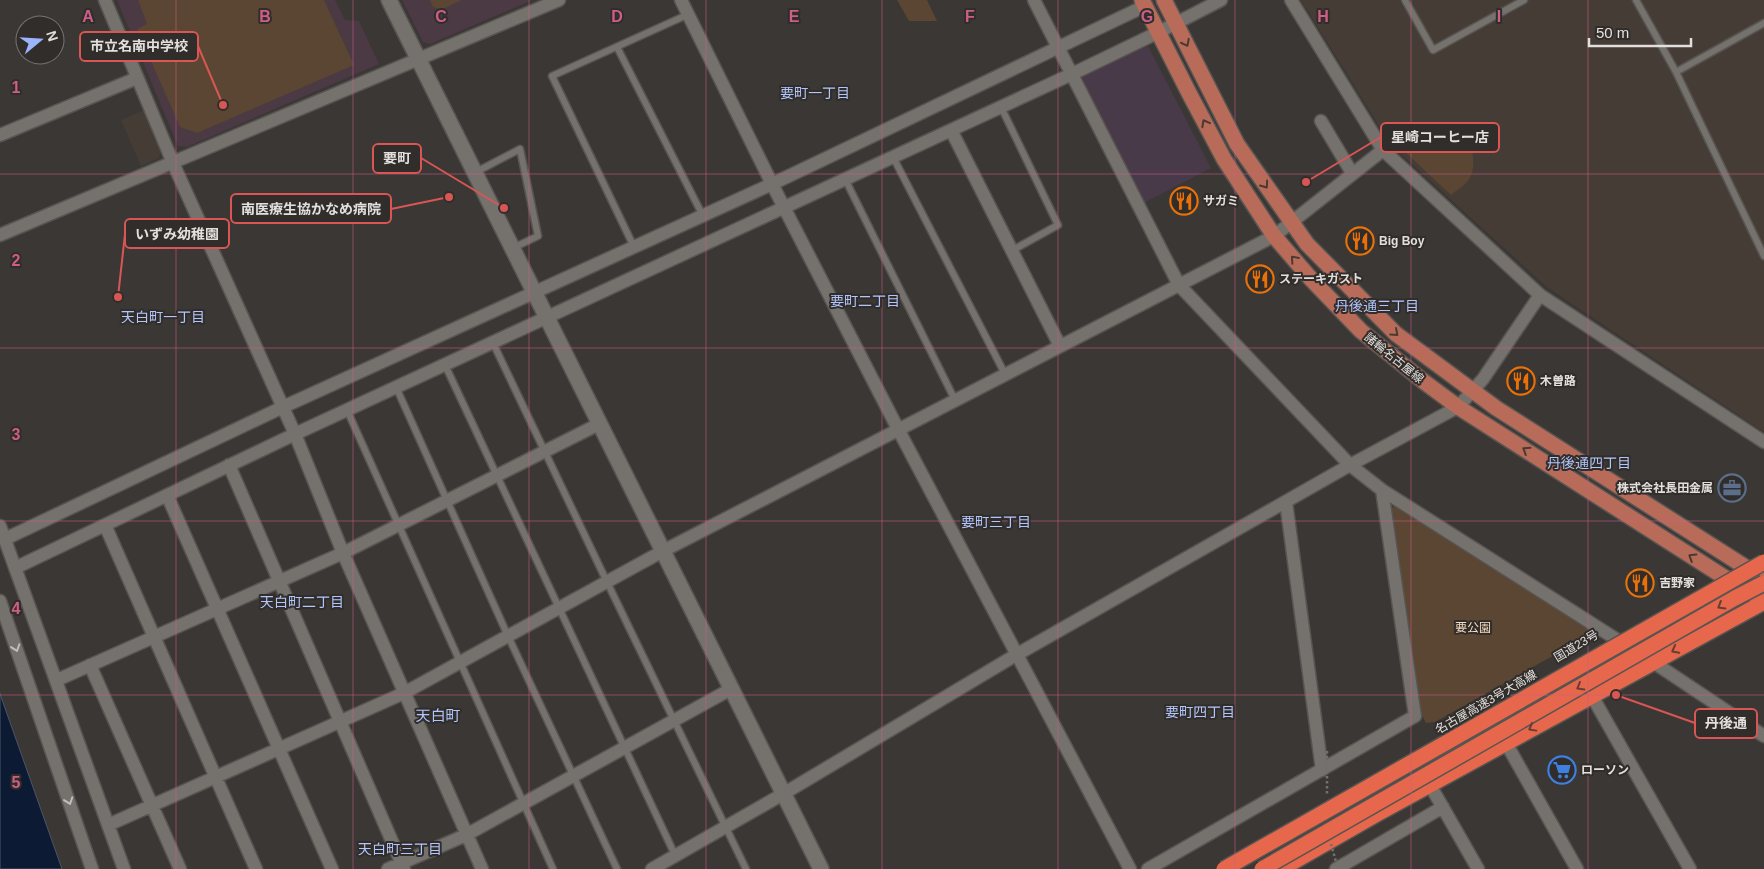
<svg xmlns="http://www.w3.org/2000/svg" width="1764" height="869" font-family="Arial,'Noto Sans JP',sans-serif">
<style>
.commercial{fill:#483a48}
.built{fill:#453d35}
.education{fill:#4b3943}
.green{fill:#5a4632}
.water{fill:#0c1b33;stroke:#4c5666}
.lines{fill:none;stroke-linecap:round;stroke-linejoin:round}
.lane-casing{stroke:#575451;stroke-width:9}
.street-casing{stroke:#575451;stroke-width:15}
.secondary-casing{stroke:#575451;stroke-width:18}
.primary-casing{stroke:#575451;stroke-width:18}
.highway-casing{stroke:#575451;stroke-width:18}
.lane{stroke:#75716d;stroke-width:6}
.street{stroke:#75716d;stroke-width:12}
.secondary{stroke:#75716d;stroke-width:15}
.primary{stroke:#b96b59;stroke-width:15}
.highway{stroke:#e6674b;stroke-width:15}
.highway-bridge-casing{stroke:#575451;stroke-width:18;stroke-linecap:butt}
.path-bridge{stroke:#73706d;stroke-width:2.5;stroke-dasharray:2.5 2.5;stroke-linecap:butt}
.highway-bridge{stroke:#e6674b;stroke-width:15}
.oneway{stroke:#4b3933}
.oneway2{stroke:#673e34}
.oneway3{stroke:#c1bebb}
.grid{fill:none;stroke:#cd5e88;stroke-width:1;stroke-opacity:0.55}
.labels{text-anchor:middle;stroke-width:4;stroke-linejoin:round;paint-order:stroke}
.poi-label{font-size:12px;font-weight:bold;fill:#e2dfdd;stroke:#302d2a;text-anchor:start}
.street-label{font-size:12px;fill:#e2dfdd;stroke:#302d2a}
.park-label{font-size:12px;fill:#f8dabf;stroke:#302d2a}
.neighbourhood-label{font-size:14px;fill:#b2c5fc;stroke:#302d2a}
.quarter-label{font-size:15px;fill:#b2c5fc;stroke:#302d2a}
.grid-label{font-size:16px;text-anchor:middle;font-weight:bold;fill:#cd5e88;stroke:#302d2a;stroke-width:4;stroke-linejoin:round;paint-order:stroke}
.leader{fill:none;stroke:#d95655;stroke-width:2}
.callout-dot{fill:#d95655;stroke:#302d2a;stroke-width:2}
.callout{fill:#302d2a;stroke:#d95655;stroke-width:2}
.callout-label{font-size:14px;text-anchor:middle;font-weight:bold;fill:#e2dfdd}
</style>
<rect width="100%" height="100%" fill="#3a3734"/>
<path class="commercial" d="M1148,46L1211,168L1144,203L1080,74Z"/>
<path class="built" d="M1301,0H1764V432L1547,287L1391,145Z
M144,110L160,152L159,158L141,166L121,120Z"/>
<path class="education" d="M117,0H335L345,20L359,21L379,64L187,147L178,146Z
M402,0H533L430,44L423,42Z"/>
<path class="green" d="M138,0H324L354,65L197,133L180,127L137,29L147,24Z
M430,0H462L441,10L433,7Z
M897,0H927L937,21H909Z
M1457,122L1464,125C1470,138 1477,162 1471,175C1468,184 1458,189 1451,195L1404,151Z
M1396,504L1588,626L1590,635L1435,722L1426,723L1422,715L1391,509Z"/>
<path class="water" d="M0,693V694L62,869H0Z"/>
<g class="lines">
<g class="lane-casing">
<path id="lane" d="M1405,0L1433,50L1524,0
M1636,0L1676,72L1764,256
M617,47L703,216
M1676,72L1764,23
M1001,107L1058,225L1011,251
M893,157L1005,374
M476,172L520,149L538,236L513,248
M845,179L955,400
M634,247L552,76L689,14
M493,343L607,582L746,869
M445,365L675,855
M396,387L508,636L617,869
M347,410L553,869"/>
</g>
<g class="street-casing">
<path id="street" d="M105,0L173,163L295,434L343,553L482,869
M681,0L772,184L898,429L1130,869
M1034,0L1179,285L1350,465L1382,490L1616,639
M1291,0L1383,150L1540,295L1764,442
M1321,121L1352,173
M951,130L1060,346
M0,135L137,78
M0,235L559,0
M229,465L404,869
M167,495L332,869
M1286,502L1322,770
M105,525L256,869
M0,526L124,869
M5,539L283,407L772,184L1145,6
M15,568L295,434L1072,74L1159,32L1221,0
M0,601L92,869
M1653,662L1764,736
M90,665L180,869
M57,680L343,553L599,424
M1592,696L1690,869
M1506,743L1577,869
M1430,785L1478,869
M108,825L404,693L663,551L1274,236L1383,150
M388,869L466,835L731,689
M652,869L783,794L1016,655L1350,465L1458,407L1483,379L1540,295
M1148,869L1415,716L1382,490
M1336,869L1443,807"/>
</g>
<g class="secondary-casing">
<path id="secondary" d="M389,0L821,869"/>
</g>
<g class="primary-casing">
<path id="primary" d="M1142,0L1189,93L1224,159L1274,236L1311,279L1361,331L1423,381L1458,407L1724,577L1764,600
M1164,0L1237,144L1307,244L1396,334L1496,408L1764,579"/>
</g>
<g class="highway-casing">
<path id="highway" d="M1281,869L1377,814L1764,602"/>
</g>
<use href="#lane" class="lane"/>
<use href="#street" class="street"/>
<use href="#secondary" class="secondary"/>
<use href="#primary" class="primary"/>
<use href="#highway" class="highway"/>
<g class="highway-bridge-casing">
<path id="highway-bridge" d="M1224,869L1764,562
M1262,869L1735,598L1764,583"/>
</g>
<path class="path-bridge" d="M1327,751V794
M1331,844L1338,869"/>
<use href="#highway-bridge" class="highway-bridge"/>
</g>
<defs><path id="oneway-chevron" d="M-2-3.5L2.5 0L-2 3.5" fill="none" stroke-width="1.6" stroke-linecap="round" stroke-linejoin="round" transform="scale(1.25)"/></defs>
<g class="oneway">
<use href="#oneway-chevron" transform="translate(1186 43) rotate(63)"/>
<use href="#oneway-chevron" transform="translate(1205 123) rotate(-118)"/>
<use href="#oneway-chevron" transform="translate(1265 185) rotate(55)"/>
<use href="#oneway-chevron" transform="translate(1294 259) rotate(-131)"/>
<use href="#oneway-chevron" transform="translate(1395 333) rotate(42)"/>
<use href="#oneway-chevron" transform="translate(1526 450) rotate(-147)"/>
<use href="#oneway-chevron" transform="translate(1692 557) rotate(-148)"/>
</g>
<g class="oneway2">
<use href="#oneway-chevron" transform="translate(1721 606) rotate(149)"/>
<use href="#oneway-chevron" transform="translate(1675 650) rotate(152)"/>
<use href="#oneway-chevron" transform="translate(1580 687) rotate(150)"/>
<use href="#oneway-chevron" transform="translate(1532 728) rotate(151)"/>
</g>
<g class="oneway3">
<use href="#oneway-chevron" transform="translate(16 648) rotate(71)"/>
<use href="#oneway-chevron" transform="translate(69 801) rotate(71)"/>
</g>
<path class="grid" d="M176,0V869M353,0V869M529,0V869M706,0V869M882,0V869M1058,0V869M1235,0V869M1411,0V869M1588,0V869M0,174H1764M0,348H1764M0,521H1764M0,695H1764"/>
<defs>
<g id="restaurant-ring" transform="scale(1.4375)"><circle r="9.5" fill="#302d2a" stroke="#e8710a" stroke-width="1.5"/><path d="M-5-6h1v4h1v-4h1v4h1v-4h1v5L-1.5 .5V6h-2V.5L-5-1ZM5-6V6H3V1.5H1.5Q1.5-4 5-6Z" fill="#e8710a"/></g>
<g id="office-ring" transform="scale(1.4375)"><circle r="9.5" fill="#302d2a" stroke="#5c6f8a" stroke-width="1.5"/><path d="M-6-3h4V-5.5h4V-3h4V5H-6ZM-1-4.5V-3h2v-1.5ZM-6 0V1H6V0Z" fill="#5c6f8a"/></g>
<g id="supermarket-ring" transform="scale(1.4375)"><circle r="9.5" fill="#302d2a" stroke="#3f7fe0" stroke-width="1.5"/><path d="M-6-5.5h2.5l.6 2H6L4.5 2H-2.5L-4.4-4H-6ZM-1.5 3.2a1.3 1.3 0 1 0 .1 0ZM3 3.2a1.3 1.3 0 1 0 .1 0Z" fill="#3f7fe0"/></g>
</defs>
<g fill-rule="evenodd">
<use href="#restaurant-ring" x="1184" y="201"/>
<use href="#restaurant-ring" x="1360" y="241"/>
<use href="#restaurant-ring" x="1260" y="279"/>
<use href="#restaurant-ring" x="1521" y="381"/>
<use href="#office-ring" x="1732" y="488"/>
<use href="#restaurant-ring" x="1640" y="583"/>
<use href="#supermarket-ring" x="1562" y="770"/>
</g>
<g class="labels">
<g class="poi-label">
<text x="1203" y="205">サガミ</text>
<text x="1379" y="245">Big Boy</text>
<text x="1279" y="283">ステーキガスト</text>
<text x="1540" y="385">木曽路</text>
<text x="1713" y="492" text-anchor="end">株式会社長田金属</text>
<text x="1659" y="587">吉野家</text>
<text x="1581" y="774">ローソン</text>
</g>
<g class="street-label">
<text transform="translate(1394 358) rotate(39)" y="4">諸輪名古屋線</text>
<text transform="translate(1576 646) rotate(-31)" y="4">国道23号</text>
<text transform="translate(1486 702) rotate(-30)" y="4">名古屋高速3号大高線</text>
</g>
<g class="park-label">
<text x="1473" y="632">要公園</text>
</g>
<g class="neighbourhood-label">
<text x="815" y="98">要町一丁目</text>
<text x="865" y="306">要町二丁目</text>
<text x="1377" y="311">丹後通三丁目</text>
<text x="163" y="322">天白町一丁目</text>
<text x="1589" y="468">丹後通四丁目</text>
<text x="996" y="527">要町三丁目</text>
<text x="302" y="607">天白町二丁目</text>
<text x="1200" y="717">要町四丁目</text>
<text x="400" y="854">天白町三丁目</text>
</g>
<g class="quarter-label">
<text x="438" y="721">天白町</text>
</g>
</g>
<g class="grid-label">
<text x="88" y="22">A</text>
<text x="265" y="22">B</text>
<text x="441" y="22">C</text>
<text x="617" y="22">D</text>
<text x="794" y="22">E</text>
<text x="970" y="22">F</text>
<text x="1147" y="22">G</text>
<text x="1323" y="22">H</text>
<text x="1499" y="22">I</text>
<text x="16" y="93">1</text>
<text x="16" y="266">2</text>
<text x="16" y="440">3</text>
<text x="16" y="614">4</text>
<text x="16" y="788">5</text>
</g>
<path class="leader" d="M223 105L198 46M1306 182L1381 137M504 208L421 158M449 197L391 209M118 297L125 234M1616 695L1695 723"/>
<g class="callout-dot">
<circle cx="223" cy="105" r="5"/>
<circle cx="1306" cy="182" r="5"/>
<circle cx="504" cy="208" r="5"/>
<circle cx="449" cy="197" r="5"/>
<circle cx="118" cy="297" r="5"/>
<circle cx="1616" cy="695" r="5"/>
</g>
<g class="callout">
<rect x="80" y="32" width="118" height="29" rx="5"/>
<rect x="1381" y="123" width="118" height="29" rx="5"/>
<rect x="373" y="144" width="48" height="29" rx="5"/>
<rect x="231" y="194" width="160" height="29" rx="5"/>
<rect x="125" y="219" width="104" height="29" rx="5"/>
<rect x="1695" y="709" width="62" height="29" rx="5"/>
</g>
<g class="callout-label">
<text x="139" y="51">市立名南中学校</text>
<text x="1440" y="142">星崎コーヒー店</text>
<text x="397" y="163">要町</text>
<text x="311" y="214">南医療生協かなめ病院</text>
<text x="177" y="239">いずみ幼稚園</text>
<text x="1726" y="728">丹後通</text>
</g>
<g transform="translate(40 40) rotate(72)"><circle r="24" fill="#302d2a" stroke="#777472"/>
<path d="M0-4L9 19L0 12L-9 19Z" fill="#9cb4fd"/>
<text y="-8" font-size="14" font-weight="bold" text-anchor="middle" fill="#e2dfdd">N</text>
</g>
<path d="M1589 38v8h102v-8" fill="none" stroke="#e2dfdd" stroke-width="2.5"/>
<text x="1596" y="38" font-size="15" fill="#e2dfdd" stroke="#302d2a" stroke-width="4" paint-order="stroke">50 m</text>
</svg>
